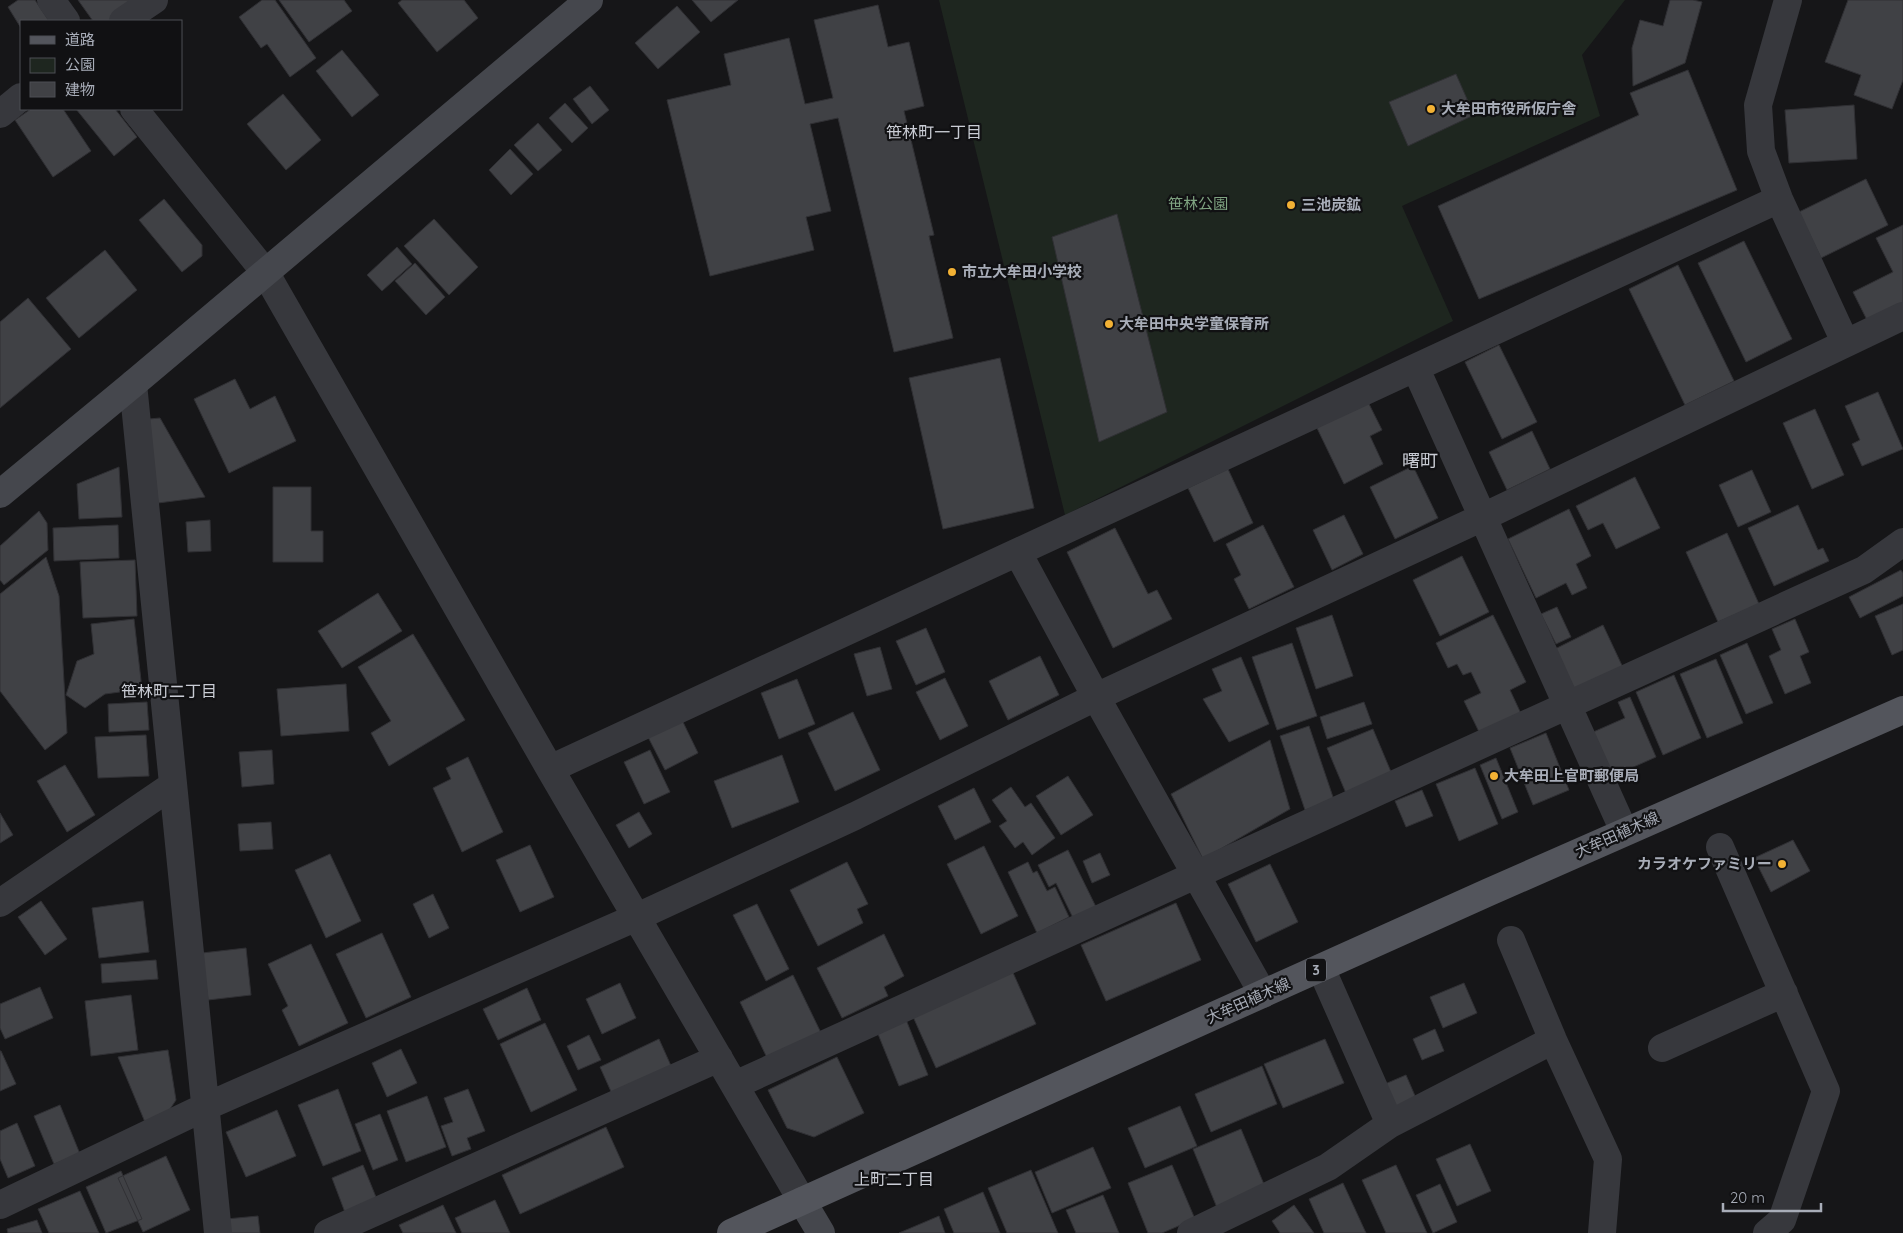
<svg xmlns="http://www.w3.org/2000/svg" width="1903" height="1233" font-family="Quicksand,'Noto Sans JP',sans-serif">
<style>
.green{fill:#1e261f}
.building{fill:#404145;stroke:#303034}
.lines{fill:none;stroke-linecap:round;stroke-linejoin:round}
.street{stroke:#37383d;stroke-width:28}
.secondary{stroke:#45474d;stroke-width:28}
.primary{stroke:#53555c;stroke-width:28}
.poi-dot{fill:#f2b134;stroke:#111113;stroke-width:2}
.labels{text-anchor:middle;stroke-width:4.5;stroke-linejoin:round;paint-order:stroke}
.shield{fill:#111113;stroke:#7b7e86;stroke-width:1}
.shield-label{font-size:14px;font-weight:bold;fill:#a8adb8}
.poi-label{font-size:15px;font-weight:bold;fill:#a8adb8;stroke:#111113;text-anchor:start}
.park-label{font-size:15px;fill:#7fa381;stroke:#111113}
.street-label{font-size:15px;fill:#a8adb8;stroke:#111113}
.neighbourhood-label{font-size:16px;fill:#c9ccd4;stroke:#111113}
.quarter-label{font-size:18px;fill:#c9ccd4;stroke:#111113}
</style>
<rect width="100%" height="100%" fill="#161618"/>
<path class="green" d="M939,0H1625L1582,55L1600,116L1402,206L1453,321L1065,515Z"/>
<path class="building" d="M18,0H35L49,21H21V28L8,7Z
M78,0H142L112,21H93Z
M262,0H275L316,58L290,77L267,44L261,48L239,17Z
M279,0H344L352,11L309,42Z
M402,0H464L478,18L437,52L398,3Z
M692,0H738L711,22Z
M1670,0H1693L1702,2L1685,63L1633,86L1632,48L1640,20L1663,26Z
M1848,0H1903V80L1892,109L1854,95L1861,75L1825,62Z
M878,5L888,47L909,42L924,106L904,111L934,235L929,236L953,338L894,352L838,118L810,124L831,211L806,217L814,250L710,276L667,100L731,85L724,54L789,38L805,104L833,98L814,20Z
M677,6L700,32L658,69L635,43Z
M342,50L379,95L352,117L316,71Z
M1688,70L1737,190L1479,299L1438,206L1639,115L1630,93Z
M1456,74L1474,115L1408,146L1389,102Z
M590,86L609,110L592,124L573,99Z
M283,94L321,140L286,170L247,124Z
M565,103L588,128L572,143L549,118Z
M1854,105L1857,159L1789,163L1785,110Z
M31,109H63L91,151L53,177L15,120Z
M76,109H115L137,137L114,156Z
M538,123L562,150L538,171L514,145Z
M510,149L533,174L511,195L489,170Z
M1866,179L1888,225L1821,258L1799,212Z
M164,199L202,245V256L182,272L139,220Z
M1117,214L1167,412L1099,442L1052,237Z
M434,219L478,267L449,295L404,246Z
M1903,225V305L1868,322L1853,292L1893,272L1876,238Z
M1744,241L1792,339L1746,362L1698,263Z
M397,247L412,264L382,291L367,275Z
M105,250L137,290L79,338L46,298Z
M415,263L445,297L426,315L395,281Z
M1678,265L1734,381L1685,405L1629,289Z
M28,298L71,349L0,408V322Z
M1499,345L1537,422L1502,439L1465,362Z
M1000,358L1034,508L943,529L909,378Z
M235,379L250,409L275,396L296,441L229,473L194,399Z
M1878,392L1903,449L1862,466L1852,444L1860,440L1845,406Z
M1367,400L1382,430L1370,436L1383,464L1344,484L1316,426Z
M1815,409L1844,475L1812,489L1783,423Z
M160,418L205,497L158,503L149,419Z
M1532,431L1550,469L1507,490L1489,452Z
M1413,466L1438,518L1395,539L1370,487Z
M119,467L122,517L79,519L77,484Z
M1228,469L1253,523L1214,542L1188,488Z
M1752,470L1771,512L1738,527L1719,485Z
M1635,477L1660,528L1616,549L1603,523L1588,530L1576,506Z
M273,487H311V531H323V562H273Z
M1798,505L1818,550L1823,548L1829,561L1774,586L1748,528Z
M1569,509L1591,556L1576,564L1587,588L1572,595L1566,583L1536,598L1508,539Z
M39,511L47,523L48,550L4,585L0,580V546Z
M1344,515L1363,554L1332,570L1313,530Z
M210,520L211,551L188,552L186,522Z
M118,525L119,558L54,561L53,528Z
M1263,525L1294,587L1249,609L1234,579L1241,575L1226,544Z
M1115,528L1148,594L1157,590L1172,619L1113,648L1067,552Z
M1727,533L1759,604L1718,622L1686,552Z
M1462,556L1489,612L1440,636L1413,580Z
M46,557L59,596L67,733L45,750L0,691V594Z
M135,560L137,616L83,618L80,562Z
M1901,570L1903,573V596L1860,618L1849,597Z
M378,593L402,631L342,668L318,631Z
M1903,604V650L1892,655L1875,616Z
M1557,607L1571,637L1556,644L1541,614Z
M1332,615L1353,676L1316,689L1296,628Z
M1493,615L1526,682L1510,690L1523,718L1482,738L1464,701L1481,693L1471,672L1463,675L1457,664L1448,668L1436,643Z
M134,619L142,689L105,694L85,708L66,695L77,661L94,654L91,624Z
M1795,619L1809,652L1800,656L1811,683L1785,694L1769,656L1781,650L1772,629Z
M1603,625L1626,674L1574,699L1551,651Z
M926,628L945,672L916,685L896,641Z
M413,634L465,720L389,766L371,733L391,721L358,667Z
M1292,643L1317,716L1277,730L1252,657Z
M1747,643L1773,703L1746,714L1720,655Z
M880,647L892,689L867,696L854,654Z
M1040,656L1059,695L1008,720L989,681Z
M1241,657L1269,724L1229,742L1203,699L1222,691L1212,669Z
M1716,659L1743,723L1707,738L1680,674Z
M1674,675L1701,738L1663,755L1636,692Z
M945,678L968,726L940,740L916,692Z
M797,679L815,724L779,739L761,693Z
M346,684L349,731L281,736L277,689Z
M1630,697L1656,757L1611,777L1591,733L1625,718L1618,702Z
M147,702L149,730L109,732L108,704Z
M1364,702L1372,724L1327,739L1320,717Z
M853,712L880,770L835,791L808,733Z
M682,720L698,753L665,770L648,737Z
M1309,726L1334,800L1305,810L1280,736Z
M1373,729L1394,779L1348,798L1327,748Z
M1546,733L1569,790L1533,805L1510,748Z
M146,735L149,776L98,778L95,737Z
M1270,740L1290,809L1203,859L1171,794Z
M272,750L274,784L242,787L239,752Z
M650,750L670,792L644,804L624,762Z
M782,755L799,802L732,828L714,781Z
M468,757L503,832L462,852L433,788L451,779L446,768Z
M1496,758L1518,812L1502,819L1480,765Z
M65,765L95,815L67,832L37,781Z
M1475,768L1498,824L1459,841L1436,784Z
M1068,776L1093,815L1061,835L1036,796Z
M1011,787L1025,807L1031,803L1055,838L1032,855L1023,842L1015,848L999,826L1007,821L992,800Z
M974,788L991,822L955,840L938,806Z
M1422,790L1433,816L1406,827L1395,801Z
M639,812L652,834L629,848L616,825Z
M0,813L13,835L0,843Z
M271,822L273,849L240,851L238,824Z
M1793,840L1810,871L1771,892L1754,858Z
M530,845L554,897L520,912L496,860Z
M984,846L1018,916L981,934L947,864Z
M1068,850L1099,913L1076,924L1056,883L1049,887L1038,865Z
M1100,853L1110,875L1092,883L1083,861Z
M330,854L361,921L326,938L295,870Z
M847,862L868,904L857,909L863,923L818,946L790,890Z
M1028,862L1033,873L1037,871L1047,891L1055,887L1069,917L1037,933L1008,872Z
M1270,864L1298,922L1256,942L1228,884Z
M433,894L449,928L429,938L413,904Z
M41,901L67,939L45,955L18,917Z
M143,901L149,952L99,958L92,908Z
M1176,903L1201,960L1106,1001L1081,945Z
M757,904L789,969L766,981L733,915Z
M382,933L411,997L366,1018L336,954Z
M884,934L904,976L884,987L888,996L842,1018L817,968Z
M311,944L348,1023L299,1046L282,1010L288,1006L268,964Z
M246,948L251,995L208,1000L202,953Z
M156,960L158,979L102,983L101,964Z
M1010,966L1036,1024L936,1068L910,1010Z
M793,975L824,1039L771,1066L740,1002Z
M620,983L636,1018L602,1034L586,999Z
M1464,983L1477,1013L1443,1028L1430,997Z
M40,987L53,1018L5,1039L0,1028V1004Z
M527,988L541,1020L498,1040L483,1009Z
M131,995L138,1050L91,1056L85,1001Z
M905,1017L928,1075L899,1086L876,1029Z
M545,1023L577,1090L531,1112L500,1044Z
M1435,1029L1444,1051L1422,1060L1413,1039Z
M589,1035L601,1060L578,1070L567,1046Z
M659,1039L672,1068L613,1096L600,1067Z
M1325,1039L1344,1083L1283,1108L1264,1064Z
M401,1049L417,1083L387,1097L372,1063Z
M168,1050L176,1100L164,1118L147,1127L118,1057Z
M0,1051H1L16,1084L0,1091Z
M837,1057L864,1113L814,1137L787,1128L768,1090Z
M1262,1066L1277,1104L1211,1132L1195,1094Z
M1406,1075L1419,1105L1383,1120L1371,1090Z
M338,1089L361,1151L323,1166L298,1105Z
M468,1089L485,1131L467,1138L471,1149L452,1156L441,1126L453,1122L444,1098Z
M427,1096L446,1147L406,1162L387,1111Z
M60,1105L80,1154L54,1164L34,1116Z
M1180,1106L1197,1146L1145,1168L1128,1128Z
M277,1110L296,1156L246,1177L226,1132Z
M380,1114L398,1160L373,1170L355,1124Z
M17,1123L35,1166L8,1178L0,1159V1131Z
M606,1127L624,1167L520,1214L502,1175Z
M1241,1129L1268,1194L1220,1215L1193,1149Z
M1470,1144L1491,1191L1457,1206L1436,1159Z
M1093,1147L1111,1188L1052,1213L1035,1172Z
M166,1156L190,1210L143,1232L118,1178Z
M363,1165L378,1202L346,1215L332,1178Z
M1172,1165L1195,1219L1162,1233H1148L1128,1183Z
M1396,1165L1427,1233H1386L1362,1180Z
M1031,1170L1058,1233H1007L988,1188Z
M121,1171L142,1219L106,1233L86,1187Z
M1343,1183L1366,1233H1324L1309,1199Z
M1440,1184L1457,1222L1433,1233L1416,1195Z
M80,1191L99,1233H49L38,1209Z
M983,1192L1000,1233H954L944,1209Z
M1103,1195L1119,1233H1076L1066,1210Z
M495,1200L510,1233H462L455,1218Z
M443,1205L456,1233H403L399,1225Z
M1294,1205L1314,1233H1280L1272,1221Z
M258,1216L260,1233H227L226,1219Z
M939,1216L945,1233H899Z
M37,1220L42,1233H8L7,1229Z"/>
<g class="lines">
<path class="street" d="M51,0L66,21
M1788,0L1758,105L1761,151L1779,199L1845,342
M123,21L154,0
M134,109L265,272L550,769L802,1201
M0,114L21,97
M1416,369L1624,831
M133,384L218,1233
M1018,553L1096,697L1263,994
M550,769L1779,199
M1720,847L1826,1091L1782,1220L1767,1233
M0,903L173,785
M1511,940L1553,1040L1608,1159L1602,1233
M1321,968L1390,1124
M1662,1048L1784,993
M735,1085L1864,570L1903,542
M0,1205L205,1107L637,917L855,816L1096,697L1483,517L1903,316
M328,1233L719,1058
M1191,1233L1328,1167L1390,1124L1553,1040"/>
<path class="secondary" d="M0,494L133,384L589,0
M802,1201L821,1233"/>
<path class="primary" d="M731,1233L1489,892L1903,710"/>
</g>
<g class="poi-dot">
<circle cx="1431" cy="109" r="5"/>
<circle cx="1291" cy="205" r="5"/>
<circle cx="952" cy="272" r="5"/>
<circle cx="1109" cy="324" r="5"/>
<circle cx="1494" cy="776" r="5"/>
<circle cx="1782" cy="864" r="5"/>
</g>
<g class="labels">
<rect class="shield" x="1306" y="958.5" width="20" height="23" rx="4"/>
<g class="shield-label">
<text x="1316" y="975">3</text>
</g>
<g class="poi-label">
<text x="1441" y="114">大牟田市役所仮庁舎</text>
<text x="1301" y="210">三池炭鉱</text>
<text x="962" y="277">市立大牟田小学校</text>
<text x="1119" y="329">大牟田中央学童保育所</text>
<text x="1504" y="781">大牟田上官町郵便局</text>
<text x="1772" y="869" text-anchor="end">カラオケファミリー</text>
</g>
<g class="park-label">
<text x="1198" y="209">笹林公園</text>
</g>
<g class="street-label">
<text transform="translate(1617 835) rotate(-24)" y="5">大牟田植木線</text>
<text transform="translate(1248 1001) rotate(-24)" y="5">大牟田植木線</text>
</g>
<g class="neighbourhood-label">
<text x="934" y="138">笹林町一丁目</text>
<text x="169" y="697">笹林町二丁目</text>
<text x="894" y="1185">上町二丁目</text>
</g>
<g class="quarter-label">
<text x="1420" y="467">曙町</text>
</g>
</g>
<rect x="20" y="20" width="162" height="90" fill="#111113" stroke="#4d4f55"/>
<rect x="30" y="36" width="25" height="8" fill="#53555c" stroke="#4d4f55"/>
<text x="65" y="45" font-size="15" fill="#a8adb8">道路</text>
<rect x="30" y="58" width="25" height="15" fill="#1e261f" stroke="#4d4f55"/>
<text x="65" y="70" font-size="15" fill="#a8adb8">公園</text>
<rect x="30" y="82" width="25" height="15" fill="#404145" stroke="#4d4f55"/>
<text x="65" y="95" font-size="15" fill="#a8adb8">建物</text>
<path d="M1723 1203v8h98v-8" fill="none" stroke="#a8adb8" stroke-width="2.5"/>
<text x="1730" y="1203" font-size="15" fill="#a8adb8" stroke="#111113" stroke-width="4" paint-order="stroke">20 m</text>
</svg>
